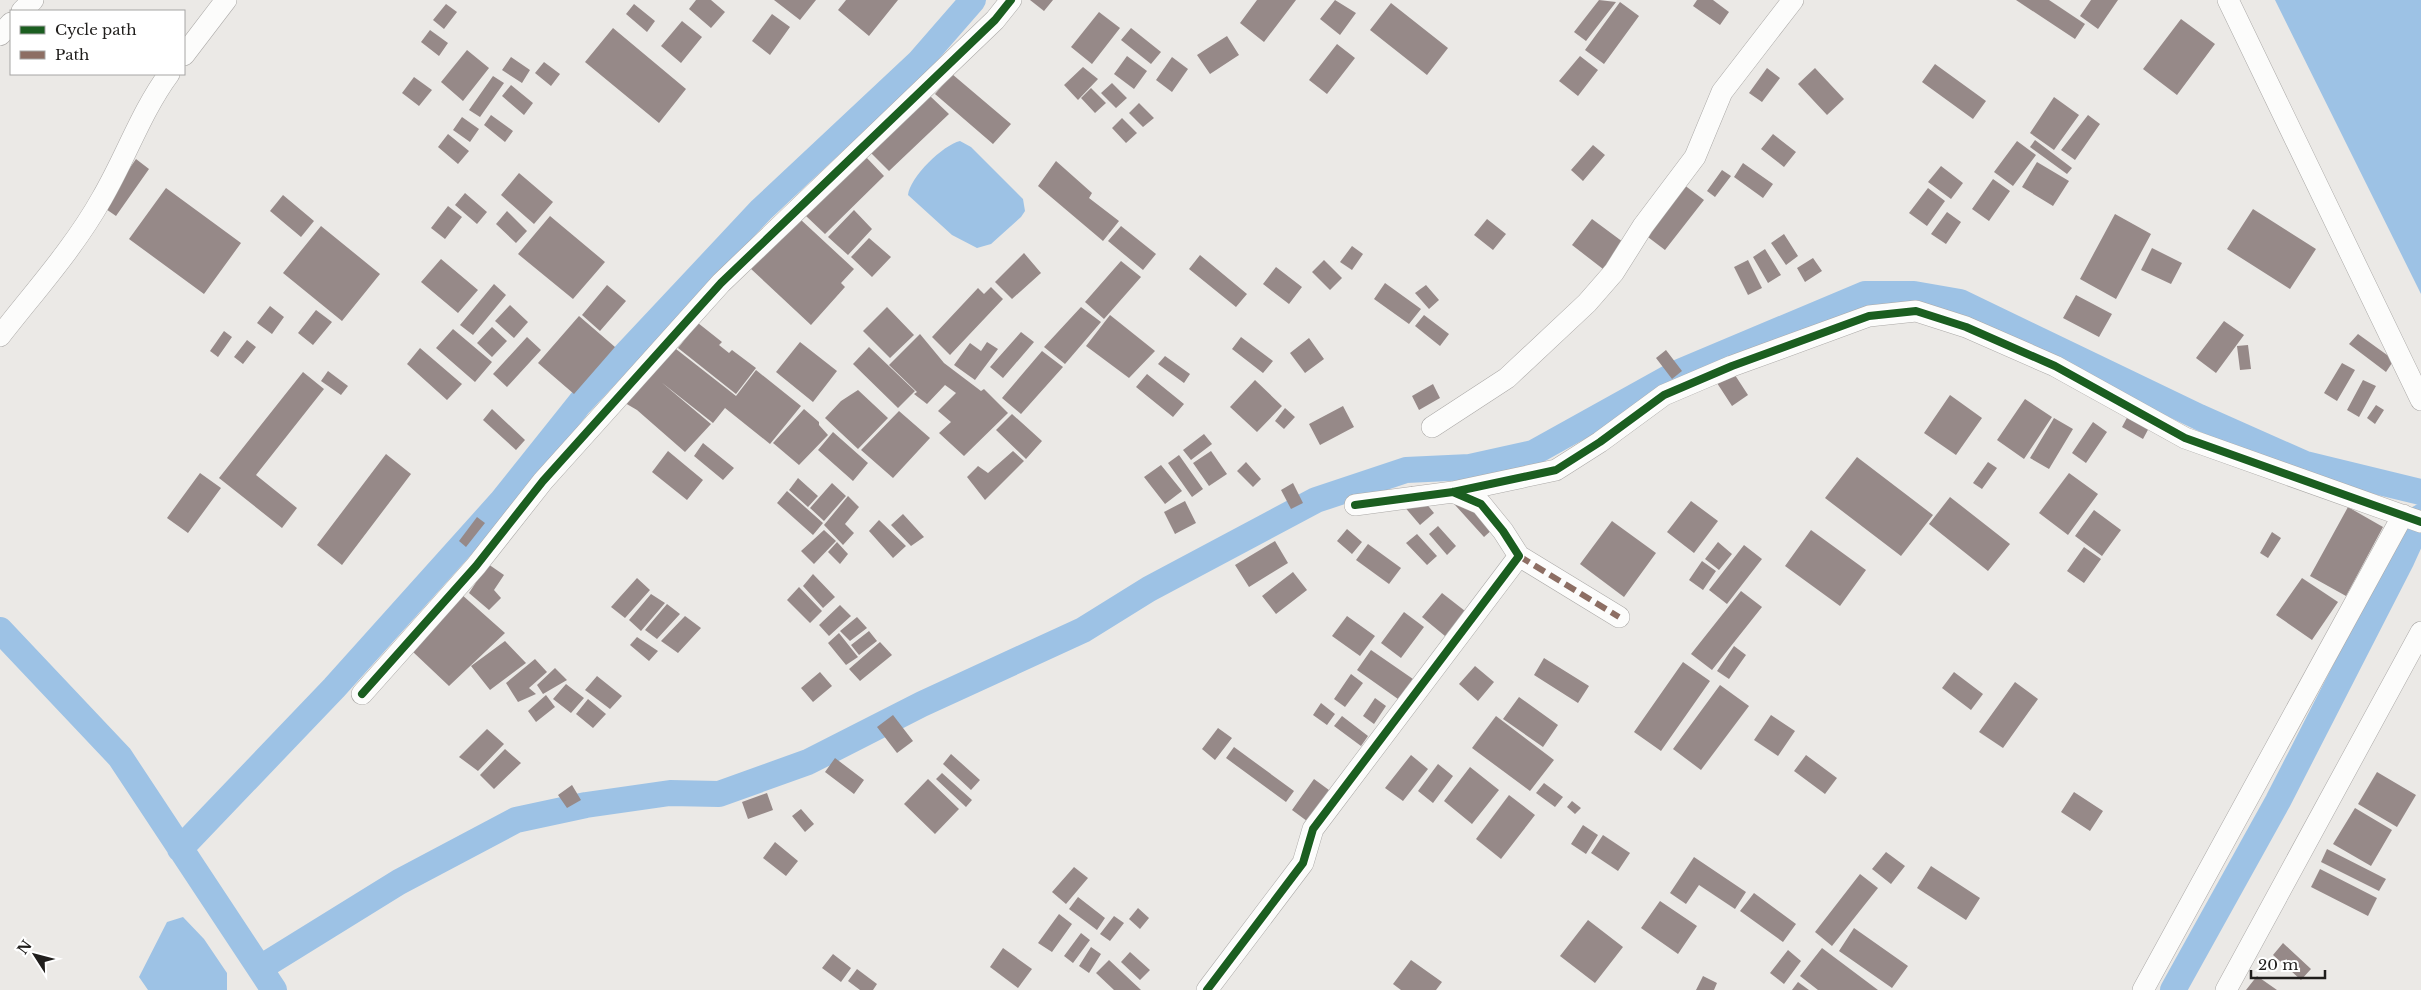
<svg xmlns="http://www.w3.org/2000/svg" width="2421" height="990" font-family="'Libre Baskerville',serif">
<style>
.water{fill:#9dc2e5}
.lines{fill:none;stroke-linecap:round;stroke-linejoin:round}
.canal{stroke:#9dc2e5;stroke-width:26}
.building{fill:#968988}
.minor-casing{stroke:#aba9a7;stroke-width:22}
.minor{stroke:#fcfcfb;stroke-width:21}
.quiet{stroke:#8d6e63;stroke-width:6;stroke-dasharray:12 6;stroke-linecap:butt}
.cycleway-casing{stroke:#fff;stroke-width:11}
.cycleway{stroke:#1b5e20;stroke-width:8}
</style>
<rect width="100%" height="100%" fill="#ebe9e6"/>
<path class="water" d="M2275,0H2421V294Z
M960,141L971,147L1023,199L1025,211L1021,217L991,244L977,248L952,235L908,195C910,177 943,145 960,141Z
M183,917L204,939L227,973V990H148L139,977L167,922Z"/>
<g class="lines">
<path class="canal" d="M0,630L120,757L274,990
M180,849L334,688L501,502L580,403L761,210L919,62L973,0
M260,968L399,882L516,820L586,805L670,793L719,794L808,762L922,704L1083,630L1149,589L1316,500L1406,470L1470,467L1533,453L1677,373L1865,294H1914L1960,302L2199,417L2305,464L2421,492
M2173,990L2278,801L2402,559L2421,517"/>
</g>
<path class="building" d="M696,0H711L725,12L711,28L689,9Z
M774,0H816L800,20Z
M846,0H898L869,36L838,10Z
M1030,0H1053L1044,11Z
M1257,0H1296L1264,42L1240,23Z
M1335,0L1356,13L1340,35L1320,19Z
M1599,0L1616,2L1586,41L1574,32Z
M1697,0H1713L1729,12L1720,25L1693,6Z
M2016,0H2049L2085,24L2075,39Z
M2091,0H2118L2098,29L2080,16Z
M1620,2L1639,16L1604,64L1585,50Z
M1391,3L1448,48L1427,75L1370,30Z
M446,4L457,12L444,29L433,20Z
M634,4L655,21L647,32L626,14Z
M1099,12L1120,28L1092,64L1071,47Z
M772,14L790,27L770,55L752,41Z
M2181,19L2215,44L2177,95L2143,69Z
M682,21L702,37L681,63L661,46Z
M613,28L686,89L659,123L585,62Z
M1131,28L1161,52L1151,64L1121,40Z
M430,30L448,43L439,56L421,42Z
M1227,36L1239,55L1210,74L1197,55Z
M1337,44L1355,58L1327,94L1309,80Z
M467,50L489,68L463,101L441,82Z
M1127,56L1147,71L1134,89L1114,74Z
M1580,56L1598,70L1578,96L1559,81Z
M511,57L530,70L522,83L502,70Z
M1172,57L1188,69L1172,92L1156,80Z
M544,62L560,74L551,86L535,73Z
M1935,64L1986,101L1973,119L1922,82Z
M1083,67L1098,79L1078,100L1064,85Z
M1767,68L1780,78L1762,102L1749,93Z
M1815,68L1844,99L1827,115L1798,84Z
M952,74L1011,124L993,144L935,94Z
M493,76L504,83L480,117L469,110Z
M414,77L432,90L419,106L402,93Z
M1112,83L1127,98L1116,108L1101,93Z
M511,85L533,103L524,115L502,96Z
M1091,88L1106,103L1095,113L1081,98Z
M930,96L949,114L889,171L871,153Z
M2054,97L2079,115L2054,150L2030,133Z
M1139,103L1154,118L1143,127L1129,113Z
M491,115L513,131L505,142L484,125Z
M2088,115L2100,124L2075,160L2061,150Z
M462,117L479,129L470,142L453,130Z
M1122,118L1137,133L1126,143L1112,128Z
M448,134L469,151L458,164L438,147Z
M1773,134L1796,152L1784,167L1761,149Z
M2035,140L2072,168L2067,174L2030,147Z
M2017,141L2036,155L2013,186L1994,172Z
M1593,145L1605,155L1583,181L1571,170Z
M866,157L884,176L825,234L806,216Z
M136,159L149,169L116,216L103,207Z
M1056,161L1092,193L1089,198L1119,221L1103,241L1038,186Z
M2037,162L2069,181L2053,206L2022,187Z
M1743,163L1773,184L1763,198L1734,177Z
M1941,166L1963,183L1951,199L1928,182Z
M1722,170L1731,176L1715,197L1707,191Z
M519,173L553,202L534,224L501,195Z
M1675,178L1704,200L1665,250L1636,228Z
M1993,179L2010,191L1989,221L1972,209Z
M166,188L241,243L204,294L129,239Z
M1928,188L1945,201L1927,226L1909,213Z
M465,193L487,212L477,224L455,205Z
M283,195L314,221L301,237L270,211Z
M448,206L462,217L445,239L431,228Z
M2253,209L2316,249L2290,289L2227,249Z
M854,210L872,229L848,255L828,237Z
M507,211L527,231L516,243L496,224Z
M1947,212L1961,222L1946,244L1931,234Z
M2115,214L2151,234L2116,299L2080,279Z
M550,216L605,262L573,299L518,254Z
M800,219L854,269L841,283L845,287L811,325L750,268Z
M1487,219L1506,234L1493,250L1474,235Z
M1592,219L1623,242L1603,269L1572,245Z
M321,226L380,274L342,321L283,273Z
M1121,226L1156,254L1143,270L1108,241Z
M1784,234L1798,256L1786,265L1771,243Z
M869,238L891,257L872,277L851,257Z
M1352,246L1363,254L1352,270L1340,262Z
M2152,248L2182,263L2171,284L2141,270Z
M1765,249L1781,275L1768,283L1753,257Z
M1024,253L1041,273L1012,299L995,282Z
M1200,255L1247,294L1236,307L1189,269Z
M1813,258L1822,271L1805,282L1797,268Z
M441,259L478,290L458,313L421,282Z
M1324,260L1342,278L1330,290L1312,272Z
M1748,260L1762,288L1748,295L1734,267Z
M1121,261L1141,277L1104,319L1085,302Z
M1276,267L1302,287L1289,304L1263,284Z
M1385,283L1421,309L1409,324L1374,299Z
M494,284L506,295L473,335L460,325Z
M607,285L626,301L600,331L582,315Z
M1426,285L1439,300L1429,309L1415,293Z
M991,287L1003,299L950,355L932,337L978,288L984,294Z
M2076,295L2112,314L2099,337L2063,318Z
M510,305L528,322L514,338L495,321Z
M270,306L284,317L272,334L257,323Z
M887,307L914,335L890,358L863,331Z
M1081,307L1101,322L1065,364L1044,347Z
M316,310L332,322L313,345L298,333Z
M1110,315L1155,351L1129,378L1086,346Z
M1424,315L1449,334L1440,346L1415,326Z
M579,316L615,347L574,394L538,363Z
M2224,321L2244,335L2216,373L2196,358Z
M698,323L722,342L719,345L729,353L732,350L756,368L736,394L678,348Z
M492,327L507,341L492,357L477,343Z
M453,329L492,362L475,382L436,348Z
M224,331L232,337L218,357L210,351Z
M1021,332L1034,342L1003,378L990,367Z
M920,334L944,363L981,391L984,389L1008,413L964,456L939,433L951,422L938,411L956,393L945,385L927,404L914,394L917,392L889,365Z
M2358,334L2394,360L2386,372L2349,344Z
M527,337L541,350L507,387L493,374Z
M1241,337L1273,361L1263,373L1232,349Z
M1309,338L1324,359L1305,373L1290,353Z
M247,340L256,347L243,364L234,357Z
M800,342L837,371L813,402L776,372Z
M987,342L998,349L975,380L954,365L970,343L981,351Z
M2248,345L2251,369L2240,370L2237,346Z
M869,347L915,391L898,408L853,364Z
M420,348L462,384L447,400L407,364Z
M676,349L736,396L756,370L801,406L770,444L725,408L713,423L661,382L711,424L685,452L637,410L625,403Z
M1666,350L1682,371L1672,379L1656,358Z
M1042,351L1063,367L1021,414L1002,398Z
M1165,356L1190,374L1184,383L1158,364Z
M2342,363L2355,370L2337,401L2324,393Z
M328,371L348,386L341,395L321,381Z
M303,372L324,389L256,475L297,508L282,528L219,478Z
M1733,372L1748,395L1732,406L1717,383Z
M1147,374L1184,404L1173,417L1136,387Z
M1255,380L1282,406L1257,432L1230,407Z
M2363,380L2376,386L2359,417L2347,410Z
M1433,384L1440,398L1419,410L1412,396Z
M858,390L888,418L858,449L825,418L841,401Z
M1950,395L1982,418L1956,455L1924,433Z
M2025,399L2052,417L2024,459L1997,440Z
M2376,405L2384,410L2375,424L2367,418Z
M1343,406L1354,427L1320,445L1309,424Z
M1285,408L1295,417L1284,429L1275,421Z
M492,409L525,440L516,450L483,420Z
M804,409L819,422V425L828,435L799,465L773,443Z
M899,411L930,438L893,478L861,450Z
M1012,414L1042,441L1026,459L996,430Z
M2129,414L2150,426L2143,439L2122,427Z
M2054,418L2073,429L2049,469L2030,458Z
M2093,422L2107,432L2086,463L2072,453Z
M833,432L868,463L853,481L818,450Z
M1204,434L1212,444L1191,460L1183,450Z
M703,443L734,468L723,480L694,456Z
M668,451L703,480L687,500L652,472Z
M1013,451L1024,461L985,500L967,477L978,466L988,473Z
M1211,451L1227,474L1209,486L1193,463Z
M386,454L411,474L342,565L317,545Z
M1179,455L1203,489L1192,497L1168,463Z
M1857,457L1933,515L1901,556L1825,498Z
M1246,462L1261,479L1253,487L1237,471Z
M1988,462L1997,468L1982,489L1973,483Z
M1161,465L1182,491L1165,504L1144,477Z
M200,473L221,488L188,533L167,518Z
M2069,473L2098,494L2068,535L2039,513Z
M798,478L818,496L808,507L789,490Z
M832,483L846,496L824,521L810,508Z
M1293,483L1303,503L1291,509L1281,490Z
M1412,486L1434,513L1420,525L1397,498Z
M1457,486L1494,528L1484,537L1446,495Z
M787,491L823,523L813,535L777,503Z
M848,496L859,507L845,524L854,533L843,545L824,525Z
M1950,497L2010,544L1988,571L1929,524Z
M1185,501L1196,523L1175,534L1164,512Z
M1691,501L1718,521L1694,553L1667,532Z
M2348,507L2383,527L2346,596L2310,576Z
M2094,510L2121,530L2102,556L2075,536Z
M903,514L924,537L911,546L891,525Z
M477,517L485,523L466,547L459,541Z
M879,520L906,546L893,558L869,531Z
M1612,521L1656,553L1624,597L1580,564Z
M1438,526L1456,546L1447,555L1429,534Z
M1347,529L1362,542L1352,554L1337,541Z
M824,530L836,541L814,564L801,551Z
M1811,530L1866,570L1840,606L1785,566Z
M2272,532L2281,538L2268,558L2260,553Z
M1417,534L1437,556L1427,565L1406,543Z
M1275,541L1288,563L1249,587L1235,565Z
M837,542L848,554L840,564L828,552Z
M1718,542L1732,554L1719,570L1705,559Z
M1368,544L1401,568L1389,584L1356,560Z
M1744,545L1762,559L1727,604L1709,590Z
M2084,547L2101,559L2084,583L2067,571Z
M1702,561L1716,571L1703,590L1689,580Z
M488,564L504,575L494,590L501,598L489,610L469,593Z
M1293,572L1307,590L1276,614L1262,596Z
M813,574L835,597L823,608L803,586Z
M637,578L650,590L625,618L611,607Z
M2302,578L2338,602L2312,640L2276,615Z
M799,587L822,611L810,623L787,600Z
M1741,591L1762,607L1712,670L1691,654Z
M1442,593L1465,611L1445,636L1422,617Z
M461,594L505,633L449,686L412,651Z
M651,594L665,603L641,631L629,620Z
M667,604L680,614L657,639L645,630Z
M840,605L851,616L829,636L819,625Z
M1404,612L1424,627L1401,658L1381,643Z
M685,616L701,628L678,653L661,641Z
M1347,616L1375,636L1360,656L1332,636Z
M857,617L867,628L850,641L840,631Z
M869,631L877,641L859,655L851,645Z
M839,633L858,657L846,665L828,643Z
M637,637L658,651L649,661L630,645Z
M505,641L526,663L490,690L471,666Z
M880,642L892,655L860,681L849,669Z
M1734,646L1746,655L1729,679L1717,671Z
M1371,650L1413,679L1398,699L1357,670Z
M1544,658L1589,686L1578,703L1534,675Z
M535,659L547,672L529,688L536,694L518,702L506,683Z
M1683,662L1710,681L1661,751L1634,732Z
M1475,666L1494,682L1478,701L1459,684Z
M555,668L567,680L543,694L537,685Z
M820,672L832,686L813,702L801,688Z
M1954,672L1983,694L1971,710L1942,688Z
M1351,674L1363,683L1345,707L1334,699Z
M597,676L622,696L610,709L585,690Z
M2015,682L2038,699L2003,748L1979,732Z
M566,684L584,698L571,713L553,699Z
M1720,685L1749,706L1701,770L1673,749Z
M546,695L555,707L536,722L528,711Z
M1519,697L1558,725L1543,747L1503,719Z
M1375,698L1386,706L1374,724L1363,716Z
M588,699L606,714L593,728L576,714Z
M1321,703L1335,714L1327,725L1313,715Z
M893,715L913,741L897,753L877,727Z
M1771,715L1795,731L1778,756L1754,740Z
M1342,716L1368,736L1361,746L1334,726Z
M1496,716L1554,760L1530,791L1472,748Z
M1218,728L1232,738L1215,760L1202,749Z
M487,729L504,744L478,771L459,757Z
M1234,747L1294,791L1286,802L1226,758Z
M505,749L521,763L494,789L480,775Z
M951,754L980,780L971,790L943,764Z
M1411,755L1428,769L1403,801L1385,788Z
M1806,755L1837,778L1825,794L1794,771Z
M835,758L864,780L854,794L825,772Z
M1438,764L1453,776L1433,803L1418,791Z
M1470,767L1499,790L1472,824L1444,801Z
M2377,772L2416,795L2397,827L2358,804Z
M942,773L972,800L966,807L936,779Z
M928,779L959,809L935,834L904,804Z
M1314,779L1333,793L1311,824L1292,810Z
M1544,783L1563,797L1555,807L1536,793Z
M572,785L581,800L567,808L558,795Z
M2074,792L2103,811L2090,831L2061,812Z
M767,793L773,810L748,819L742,802Z
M1509,795L1535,815L1501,859L1476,839Z
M1572,801L1581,808L1575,814L1567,807Z
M2355,808L2392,830L2371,866L2333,844Z
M801,809L814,824L805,832L792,816Z
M1583,825L1598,835L1586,854L1571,844Z
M1603,835L1630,853L1618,871L1591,853Z
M775,842L798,861L786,876L763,858Z
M2327,849L2386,879L2379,891L2321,862Z
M1886,852L1905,866L1891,884L1872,869Z
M1694,857L1746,892L1735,909L1699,885L1686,904L1670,893Z
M1931,866L1980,898L1966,920L1917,888Z
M1074,867L1088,878L1066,904L1052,892Z
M2320,869L2377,898L2368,916L2311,887Z
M1860,874L1878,888L1832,946L1815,932Z
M1754,893L1796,924L1783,942L1740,911Z
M1078,897L1105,918L1097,930L1069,909Z
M1660,901L1697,926L1678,954L1641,928Z
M1138,908L1149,918L1140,929L1129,919Z
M1059,914L1072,924L1052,952L1038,943Z
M1114,916L1124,923L1110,941L1100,934Z
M1588,920L1623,947L1595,983L1560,956Z
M1854,928L1908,966L1892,988L1839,951Z
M1081,933L1090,940L1073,963L1064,956Z
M2283,943L2311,969L2301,980L2273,955Z
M1091,947L1101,954L1089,973L1079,966Z
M1003,948L1032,969L1018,988L990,967Z
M1822,948L1878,990H1818L1800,976Z
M1788,950L1801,961L1784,984L1770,973Z
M1130,952L1150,970L1140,980L1121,962Z
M833,954L851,968L841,982L822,968Z
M1109,960L1141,990H1114L1096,973Z
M1411,960L1442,982L1436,990H1401L1393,984Z
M857,969L877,984L873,990H860L848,981Z
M1703,976L1717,983L1714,990H1696Z
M2257,976L2277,990H2246Z
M1798,982L1809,990H1792Z"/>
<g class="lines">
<g class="minor-casing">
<path id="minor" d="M2228,0L2421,400
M22,11L33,0
M0,35L11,23
M184,55L226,0
M0,336C35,291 74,248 102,198C126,157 141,112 169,74
M1432,427L1507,378L1587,303L1614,272L1643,226L1695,157L1722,92L1793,0
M1355,505L1453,492L1556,470L1600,442L1664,395L1732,366L1869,316L1916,311L1966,327L2055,366L2185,438L2421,522
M1519,556L1619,617
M362,694L476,566L543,481L721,283L995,20L1011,0
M1207,990L1303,863L1313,829L1519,556L1503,531L1481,504L1453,492
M2143,990L2403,515
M2226,990L2421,632"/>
</g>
<use href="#minor" class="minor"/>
<path class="quiet" d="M1519,556L1619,617"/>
<g class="cycleway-casing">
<path id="cycleway" d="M1355,505L1453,492L1556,470L1600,442L1664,395L1732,366L1869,316L1916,311L1966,327L2055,366L2185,438L2421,522
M362,694L476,566L543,481L721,283L995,20L1011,0
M1207,990L1303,863L1313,829L1519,556L1503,531L1481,504L1453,492"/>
</g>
<use href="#cycleway" class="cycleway"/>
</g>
<rect x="10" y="10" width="175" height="65" fill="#ffffff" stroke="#a6a5a4"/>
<rect x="20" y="26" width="25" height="8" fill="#1b5e20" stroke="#a6a5a4"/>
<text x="55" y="35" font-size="15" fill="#201e1c">Cycle path</text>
<rect x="20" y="51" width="25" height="8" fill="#8d6e63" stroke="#a6a5a4"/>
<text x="55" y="60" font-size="15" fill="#201e1c">Path</text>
<g transform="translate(35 955) rotate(306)" stroke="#ffffff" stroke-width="4" paint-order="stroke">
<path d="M0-4L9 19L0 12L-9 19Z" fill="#201e1c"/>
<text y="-8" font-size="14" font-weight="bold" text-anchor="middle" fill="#201e1c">N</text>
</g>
<path d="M2251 970v8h74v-8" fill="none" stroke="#201e1c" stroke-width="2.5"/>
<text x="2258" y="970" font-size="15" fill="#201e1c" stroke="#ffffff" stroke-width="4" paint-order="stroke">20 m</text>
</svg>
